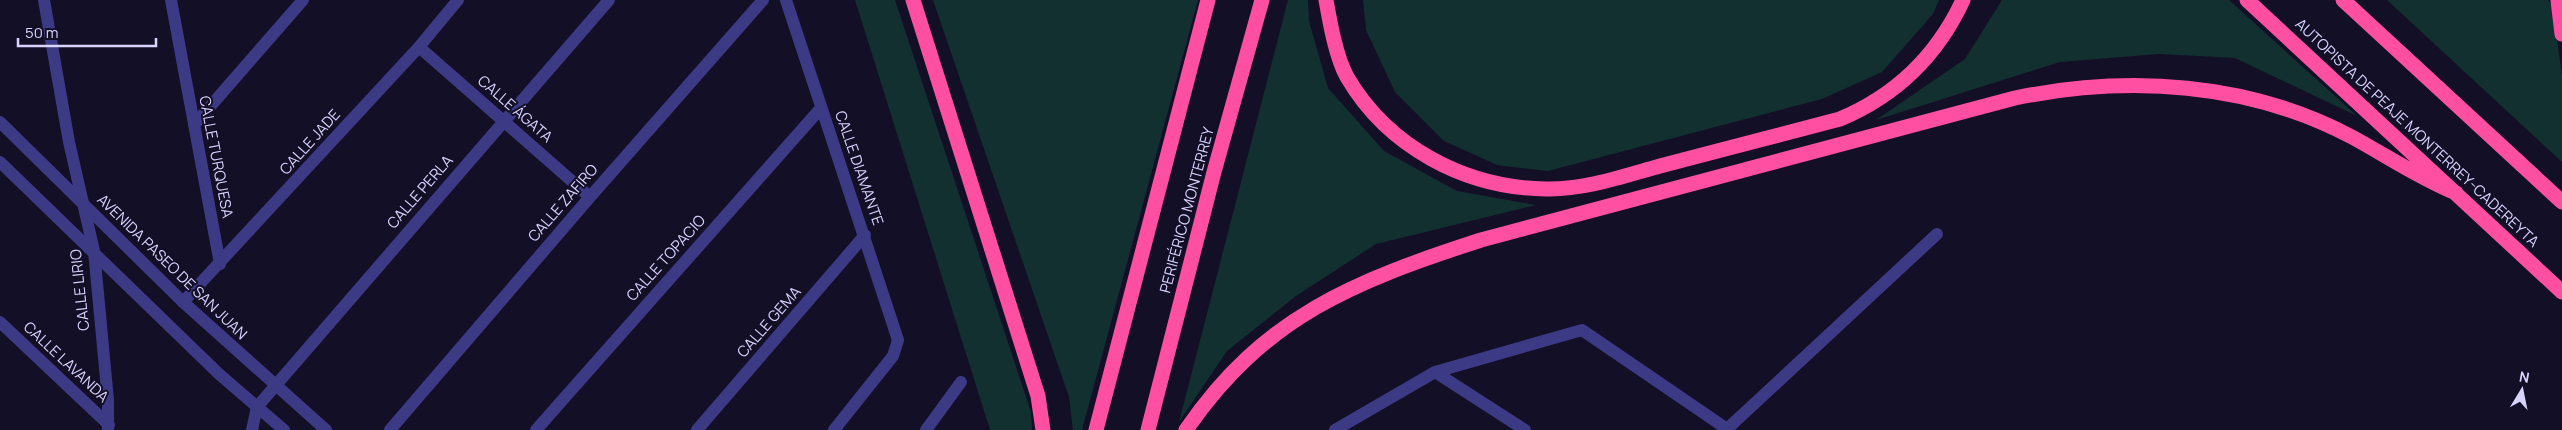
<svg xmlns="http://www.w3.org/2000/svg" width="2562" height="430" font-family="Manrope,sans-serif">
<style>
.green{fill:#12302f}
.lines{fill:none;stroke-linecap:round;stroke-linejoin:round}
.minor{stroke:#3d3a85;stroke-width:12}
.tertiary{stroke:#3d3a85;stroke-width:12}
.motorway{stroke:#ff4fa3;stroke-width:15}
.labels{text-anchor:middle;stroke-width:4;stroke-linejoin:round;paint-order:stroke}
.street-label{font-size:15px;fill:#d9d4ff;stroke:#130f26}
</style>
<rect width="100%" height="100%" fill="#130f26"/>
<path class="green" d="M855,0H895L1031,412L1032,430H990Z
M933,0H1198L1082,430H1073L1069,397Z
M1288,0H1308L1309,21L1328,88L1384,151L1457,191L1536,205L1376,244L1296,296L1227,351L1179,422Z
M1363,0H1939L1933,14L1882,72L1822,99L1548,171L1497,165L1444,141L1395,92L1366,30Z
M2002,0H2229L2357,116L2235,58L2159,54L2060,62L1876,120L1965,59Z
M2387,0H2548L2552,5L2562,75V162Z"/>
<g class="lines">
<path class="minor" d="M44,0L69,142L94,251L108,400V430
M171,0L220,264
M786,0L898,340L893,356L834,430
M419,47L590,197
M194,125L303,0
M183,302L419,47L458,0
M0,322L109,425
M1435,372L1525,430
M252,430L257,407L609,0
M390,430L590,197L763,0
M536,430L821,108
M697,430L865,235
M926,430L961,382
M1335,430L1435,372L1582,330L1727,429
M1726,430L1937,234"/>
<path class="tertiary" d="M0,122L183,302L326,430
M0,162L219,374L284,430"/>
<path class="motorway" d="M913,0L1038,396L1043,430
M1326,0C1330,23 1336,57 1347,77C1388,147 1465,188 1546,189C1584,190 1624,176 1660,166C1720,150 1780,135 1840,119C1897,95 1937,56 1963,0
M2247,0L2562,292
M2343,0L2562,202
M2558,0L2562,34
M1096,430L1208,0
M1148,430L1214,172L1262,0
M1186,430C1264,316 1355,281 1481,240L2015,98C2128,75 2249,82 2352,137C2387,156 2419,178 2456,193"/>
</g>
<g class="labels">
<g class="street-label">
<text transform="translate(515 109) rotate(41)" y="5">CALLE ÁGATA</text>
<text transform="translate(2417 133) rotate(43)" y="5">AUTOPISTA DE PEAJE MONTERREY-CADEREYTA</text>
<text transform="translate(310 142) rotate(-48)" y="5">CALLE JADE</text>
<text transform="translate(216 157) rotate(79)" y="5">CALLE TURQUESA</text>
<text transform="translate(859 168) rotate(71)" y="5">CALLE DIAMANTE</text>
<text transform="translate(420 192) rotate(-49)" y="5">CALLE PERLA</text>
<text transform="translate(563 203) rotate(-49)" y="5">CALLE ZAFIRO</text>
<text transform="translate(1187 210) rotate(-75)" y="5">PERIFÉRICO MONTERREY</text>
<text transform="translate(666 258) rotate(-48)" y="5">CALLE TOPACIO</text>
<text transform="translate(172 267) rotate(44)" y="5">AVENIDA PASEO DE SAN JUAN</text>
<text transform="translate(80 290) rotate(-96)" y="5">CALLE LIRIO</text>
<text transform="translate(769 322) rotate(-49)" y="5">CALLE GEMA</text>
<text transform="translate(66 362) rotate(43)" y="5">CALLE LAVANDA</text>
</g>
</g>
<g transform="translate(2522 390) rotate(10)" stroke="#130f26" stroke-width="4" paint-order="stroke">
<path d="M0-4L9 19L0 12L-9 19Z" fill="#d9d4ff"/>
<text y="-8" font-size="14" font-weight="bold" text-anchor="middle" fill="#d9d4ff">N</text>
</g>
<path d="M18 38v8h138v-8" fill="none" stroke="#d9d4ff" stroke-width="2.5"/>
<text x="25" y="38" font-size="15" fill="#d9d4ff" stroke="#130f26" stroke-width="4" paint-order="stroke">50 m</text>
</svg>
